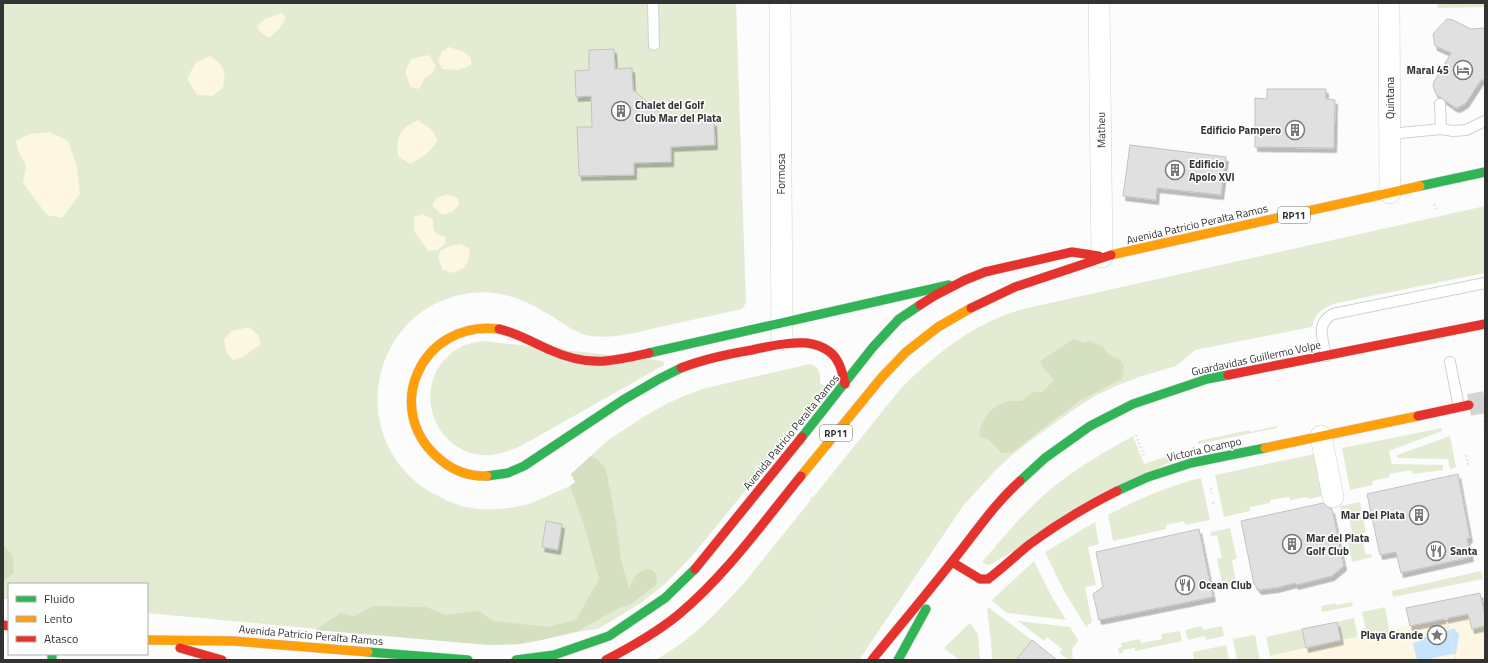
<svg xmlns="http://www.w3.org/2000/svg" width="1488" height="663" font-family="'Titillium Web',sans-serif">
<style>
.green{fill:#e3ecd3}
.forest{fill:#d5e0c1}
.sand{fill:#fcf6e2}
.water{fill:#c6e5fc}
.building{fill:#e0e0e0;stroke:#c2c2c2;filter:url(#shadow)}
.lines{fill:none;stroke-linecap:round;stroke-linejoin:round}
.secondary-tunnel{stroke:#d4d4d4;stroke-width:22;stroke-dasharray:22 11;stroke-linecap:butt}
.lane-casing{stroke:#d1d1d1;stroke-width:12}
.street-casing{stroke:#d1d1d1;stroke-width:22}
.fast-casing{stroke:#d1d1d1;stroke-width:10}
.slow-casing{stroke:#d1d1d1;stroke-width:10}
.jam-casing{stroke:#d1d1d1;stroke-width:10}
.path{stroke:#e5e6e6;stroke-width:2.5;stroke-dasharray:2 2;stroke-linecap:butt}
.lane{stroke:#fff;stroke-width:10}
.street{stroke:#fff;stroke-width:21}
.fast{stroke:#30b455;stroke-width:9}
.slow{stroke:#ff9f0a;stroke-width:9}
.jam{stroke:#e5322d;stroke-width:9}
.labels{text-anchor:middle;stroke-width:3;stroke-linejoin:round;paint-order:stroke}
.shield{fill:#fff;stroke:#707070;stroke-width:1}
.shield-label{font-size:10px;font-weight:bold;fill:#333}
.poi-label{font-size:11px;font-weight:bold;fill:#333;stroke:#fff;text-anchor:start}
.street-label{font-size:11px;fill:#333;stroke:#fff}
</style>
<defs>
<filter id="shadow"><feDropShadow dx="2.5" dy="4.5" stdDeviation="0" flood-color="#0004"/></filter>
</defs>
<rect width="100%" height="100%" fill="#fcfcfc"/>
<path class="green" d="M3,3H736L746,303L742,309C715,315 687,321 660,327C638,332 614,339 591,336C576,334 563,323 550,315C515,293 481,284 441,301C382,326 360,401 393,455C404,474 422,489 442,498C453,504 466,508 479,509C494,510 520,508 534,502C546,497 558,491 570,486L574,487L575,482L571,474L607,441L648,414L668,403L689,394L706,388L810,364C819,366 821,374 820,383L829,389L691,557L666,583L641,603L598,629L576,632L541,640L520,644L489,645L147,613V584H9V599H3Z
M1437,3H1485V7L1438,8Z
M1485,206V273L1337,303C1323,307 1315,313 1312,327L1195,350L1176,366L1139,377L1116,386L1095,396L1073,410L1034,438L1013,454L994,472L963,506L859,660H656L682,643L699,629L715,614L744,583L902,387C937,353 975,322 1023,309Z
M482,341L663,361L664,365L521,446C512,450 502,454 492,455C435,460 407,385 454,351C462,345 472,343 482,341Z
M1277,426V428L1198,444V441L1250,430V432Z
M1442,428V431L1389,451L1392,464L1443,465V470L1413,474L1412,470L1389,474L1390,477L1372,481L1373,485L1350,490L1342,448Z
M1133,436L1144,464L1175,454L1180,456L991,564L987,565L982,562C1005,535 1028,507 1056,485C1080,466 1106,451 1133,436Z
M1450,436L1456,467L1450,469L1448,459L1397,458V455Z
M1319,453L1327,495L1309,499L1308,497L1290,500L1289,497L1270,500V503L1250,507V511L1224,517L1215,475Z
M1201,478L1210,520L1185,525L1184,521L1166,525V529L1113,541L1108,515C1138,499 1168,486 1201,478Z
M1360,502L1366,532L1361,534L1366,555L1371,554L1372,557L1352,562L1346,533L1352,532L1347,509L1341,510L1340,506Z
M1095,522L1099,544L1088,547L1096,585L1085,587L1092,622L1086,627L1063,589L1045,552Z
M1230,528L1237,559L1232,560L1236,581H1242V584L1223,588L1217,559L1222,558L1217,535L1211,536V532Z
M1034,561L1052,597L1066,620L1007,613L993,602L992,600Z
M1481,571L1483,579L1393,597L1392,591Z
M1352,602L1353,606L1322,612L1321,606L1335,603L1336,605Z
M988,607L1032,640L1016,660H992L991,641L987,608Z
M1385,607L1390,634L1368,639L1362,612Z
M1354,618L1358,637L1341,640L1337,622Z
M1018,621L1070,627L1077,638L1078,641L1072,649L1073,660H1069L1059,653L1062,649L1047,637L1044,641Z
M970,623L978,634L980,659V660H959L944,648Z
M1202,626L1203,630L1222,626L1224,636L1206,640L1205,636L1188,640L1185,630Z
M1302,629L1306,648L1270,656L1266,637Z
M1180,631L1182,641L1135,651V648L1123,650V653L1119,654L1118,648L1122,647L1121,643L1140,639L1141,643L1162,639L1161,634Z
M1255,635L1260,660H1237L1233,639Z
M1226,645L1229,660H1194L1193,652Z"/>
<path class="forest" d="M1074,339L1083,343L1090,341L1103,347L1109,355L1120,360L1124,367L1122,379L1081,400L1034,435L1012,453H1002L987,439L979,437L981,426L989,412L996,406L1008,401H1021L1033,392H1042L1054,380L1042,366L1040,361Z
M591,456L597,459L606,469L616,522L621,560L629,589C633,579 637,569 651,569C657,574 658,577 656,585L630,605L619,608L576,632L541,640L520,644L489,645L315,630L340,613L354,616L373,606L426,607L446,615L479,611L494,621L547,627L576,620L599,579L585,528L570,486L575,482L571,474Z
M3,544L13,556L14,573L4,581Z"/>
<path class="sand" d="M281,13L286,17L281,27L269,38L260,32L257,26L265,19Z
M449,47L464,52L471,58V65L458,70L443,69L438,61L442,51Z
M429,55L436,66L432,74L425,78L419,89L411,87L405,72L411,59Z
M210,56C225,66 226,70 223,88L212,96L197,95L187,78L196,63Z
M418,120L431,129L438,140C430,153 423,157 410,164L398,156C396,135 400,129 418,120Z
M50,132L68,141L77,166L80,194L62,218L47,215L23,183L26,166L18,150L16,141L29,134Z
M448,194L458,198L459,205L452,212L442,215L432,205L437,198Z
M422,214L433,219C433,231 433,234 446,237L445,244L437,250L428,251L414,231V217Z
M461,244L470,249L469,258L464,268L453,273L443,270L438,258L440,251L450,246Z
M249,327L258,335L261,344L243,357L233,360L226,352L224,339L232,331Z
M1485,610V660H1270V656L1367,635L1368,639L1390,634L1389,630Z"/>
<path class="water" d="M1452,629H1455L1459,635L1456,653L1425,660H1417L1413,643C1418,642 1421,640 1425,637C1433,633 1443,634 1452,629Z"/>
<path class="building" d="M1447,19L1453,20L1471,29L1485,28V80H1481L1466,103L1458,108L1454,107L1436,94L1433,86L1434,82L1451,53L1435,46L1433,34Z
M614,49L615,69L632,68L633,90L659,112L660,116L690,115V122H714L715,145L671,147V162L634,163V175L579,176L577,127H592L591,96L576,97L575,71L589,70V50Z
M1267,89H1326V99L1335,100L1334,148L1255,147V98L1267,99Z
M1130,145L1226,157L1221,195L1157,188L1156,200L1123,196Z
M1458,474L1470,538L1467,539L1471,557L1401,573L1396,552L1380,555L1367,494Z
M1323,503L1329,508L1332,509L1344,566L1332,576L1296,585L1295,583L1276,588L1259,590L1254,584L1241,521Z
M546,521L562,524L558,550L542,547Z
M1199,529L1213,597L1099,620L1093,594L1103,587L1096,552Z
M1480,593L1485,616V626L1472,629L1468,614L1410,626L1406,608Z
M1337,622L1341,640L1306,648L1302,629Z
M1032,640L1057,660H1016Z"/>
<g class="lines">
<path class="secondary-tunnel" d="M1469,405L1485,402"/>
<g class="lane-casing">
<path id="lane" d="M653,3L654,45
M1440,104L1441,129
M1390,134L1441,129L1453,131L1466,130L1485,121
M1326,356C1323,339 1315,324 1333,314L1485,283
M1450,362L1459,407"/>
</g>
<g class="street-casing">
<path id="street" d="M780,3L782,340
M1099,3L1102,257
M1389,3L1390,193
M1321,436L1333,497"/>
</g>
<g class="fast-casing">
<path id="fast" d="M1420,186L1485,172
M649,353L949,285
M802,437L873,347L899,319L920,305
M487,476L508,473L524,466L623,400L659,379L681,368
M1020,481L1045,458L1090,426L1133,404L1207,379L1228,375
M1117,491L1148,477L1191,463L1265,448
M368,652L468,660
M52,654V660
M516,660L554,655L609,636L665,598L695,569
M898,660L926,609"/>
</g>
<g class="slow-casing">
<path id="slow" d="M1111,255L1420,186
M1265,448L1418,416
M487,476C471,477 454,471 442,461C379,412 421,319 499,329
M801,476L882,377L906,352L938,327L971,308
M147,640L234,641L368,652"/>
</g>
<g class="jam-casing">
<path id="jam" d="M920,305L934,296L965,280L985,272L1072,252L1099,256
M971,308L1015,287L1111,255
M499,329C518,333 533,343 550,350C588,367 609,362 649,353
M681,368C704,359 728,354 752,350C770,346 788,342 807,343C814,344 821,346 827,350C839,357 842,371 845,384
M1228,375L1485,324
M1418,416L1469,405
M952,562L980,579H988C1003,568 1016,555 1030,544C1057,524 1087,506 1117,491
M695,569L802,437
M3,625L9,626
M180,648L222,660
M606,660C631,647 656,633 678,615C725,576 762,524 801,476
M872,660C898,628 925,596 951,563C974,535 993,505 1020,481"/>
</g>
<path class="path" d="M1434,204L1437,211
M1484,420L1485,428
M1136,435L1144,456
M1466,455L1468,465
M1211,488L1212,493
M811,497C821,509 832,522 838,537C850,564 829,614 822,642V653L824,660
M1213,502L1214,506
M1446,618L1456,660"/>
<use href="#lane" class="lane"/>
<use href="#street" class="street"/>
<use href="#fast" class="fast"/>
<use href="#slow" class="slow"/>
<use href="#jam" class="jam"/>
</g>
<defs>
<g id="hotel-ring" transform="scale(1)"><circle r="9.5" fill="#fff" stroke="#797979" stroke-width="1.5"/><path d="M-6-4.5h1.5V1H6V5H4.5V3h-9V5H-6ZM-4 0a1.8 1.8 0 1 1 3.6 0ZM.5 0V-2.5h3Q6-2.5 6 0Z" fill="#797979"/></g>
<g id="building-ring" transform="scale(1)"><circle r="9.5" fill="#fff" stroke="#797979" stroke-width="1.5"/><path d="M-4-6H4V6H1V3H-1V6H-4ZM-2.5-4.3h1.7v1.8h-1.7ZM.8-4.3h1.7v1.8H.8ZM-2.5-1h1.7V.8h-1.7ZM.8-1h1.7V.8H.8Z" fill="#797979"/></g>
<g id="restaurant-ring" transform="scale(1)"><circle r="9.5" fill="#fff" stroke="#797979" stroke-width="1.5"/><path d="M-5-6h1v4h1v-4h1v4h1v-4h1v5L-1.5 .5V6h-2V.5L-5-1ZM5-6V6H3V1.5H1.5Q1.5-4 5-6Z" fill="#797979"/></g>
<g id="sight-ring" transform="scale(1)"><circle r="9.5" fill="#fff" stroke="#797979" stroke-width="1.5"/><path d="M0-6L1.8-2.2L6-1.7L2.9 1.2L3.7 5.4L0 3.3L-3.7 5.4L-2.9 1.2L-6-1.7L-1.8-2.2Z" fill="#797979"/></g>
</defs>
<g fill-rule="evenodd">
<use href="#hotel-ring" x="1463" y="70"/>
<use href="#building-ring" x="621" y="111"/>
<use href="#building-ring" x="1295" y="130"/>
<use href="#building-ring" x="1175" y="170"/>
<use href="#building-ring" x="1419" y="515"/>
<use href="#building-ring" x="1292" y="544"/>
<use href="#restaurant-ring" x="1436" y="551"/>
<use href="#restaurant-ring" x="1185" y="585"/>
<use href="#sight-ring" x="1437" y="635"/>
</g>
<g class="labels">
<g class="shield">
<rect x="1278" y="207" width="32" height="16" rx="3"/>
<rect x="820" y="425" width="32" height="16" rx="3"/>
</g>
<g class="shield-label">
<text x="1294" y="219">RP11</text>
<text x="836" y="437">RP11</text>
</g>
<g class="poi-label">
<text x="1449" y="74" text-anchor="end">Maral 45</text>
<text x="635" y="109">Chalet del Golf<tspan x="635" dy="13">Club Mar del Plata</tspan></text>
<text x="1281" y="134" text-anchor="end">Edificio Pampero</text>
<text x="1189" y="168">Edificio<tspan x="1189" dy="13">Apolo XVI</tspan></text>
<text x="1405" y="519" text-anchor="end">Mar Del Plata</text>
<text x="1306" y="542">Mar del Plata<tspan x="1306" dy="13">Golf Club</tspan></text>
<text x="1450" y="555">Santa</text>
<text x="1199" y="589">Ocean Club</text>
<text x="1423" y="639" text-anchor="end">Playa Grande</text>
</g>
<g class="street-label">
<text transform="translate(1390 98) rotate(-90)" y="4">Quintana</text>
<text transform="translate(1101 130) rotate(-91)" y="4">Matheu</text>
<text transform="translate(781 174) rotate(-90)" y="4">Formosa</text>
<text transform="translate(1197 224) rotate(-13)" y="4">Avenida Patricio Peralta Ramos</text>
<text transform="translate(1256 358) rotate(-12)" y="4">Guardavidas Guillermo Volpe</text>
<text transform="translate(791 432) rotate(-51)" y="4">Avenida Patricio Peralta Ramos</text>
<text transform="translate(1204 449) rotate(-13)" y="4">Victoria Ocampo</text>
<text transform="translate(311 635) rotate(5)" y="4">Avenida Patricio Peralta Ramos</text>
</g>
</g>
<rect width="1488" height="663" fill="none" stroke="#333333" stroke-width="8"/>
<rect x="8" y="583" width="140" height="72" fill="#ffffff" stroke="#adadad"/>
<rect x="16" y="596" width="20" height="6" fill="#30b455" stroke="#adadad"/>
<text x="44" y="603" font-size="12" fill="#333333">Fluido</text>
<rect x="16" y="616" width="20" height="6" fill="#ff9f0a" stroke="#adadad"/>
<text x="44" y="623" font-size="12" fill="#333333">Lento</text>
<rect x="16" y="636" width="20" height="6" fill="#e5322d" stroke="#adadad"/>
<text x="44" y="643" font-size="12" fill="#333333">Atasco</text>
</svg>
